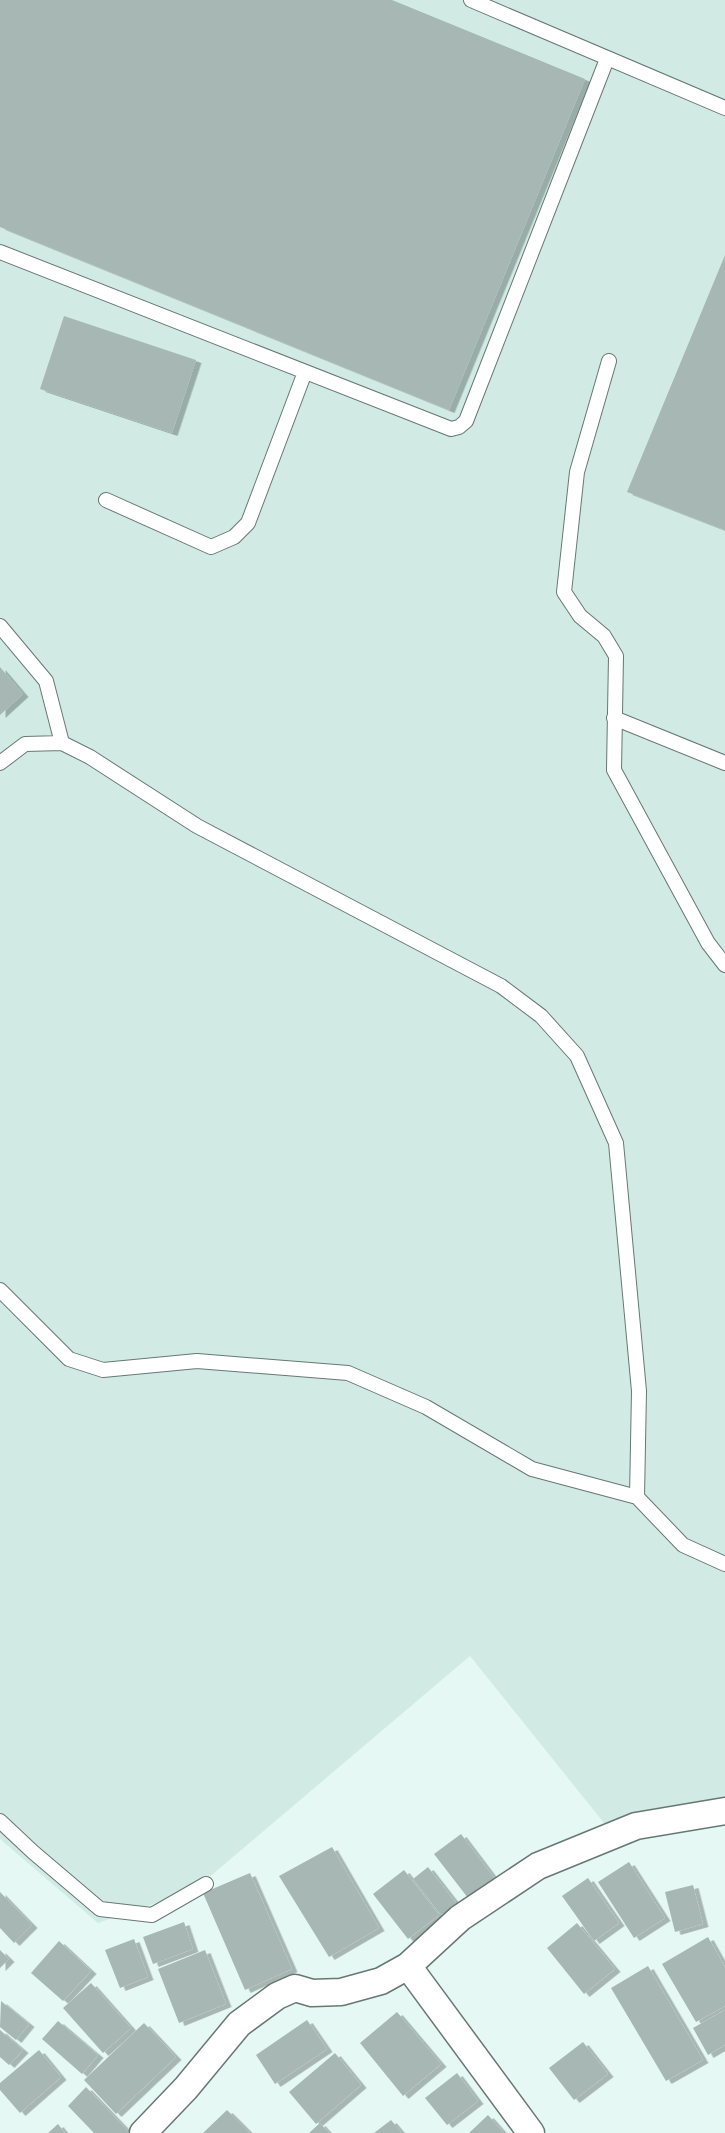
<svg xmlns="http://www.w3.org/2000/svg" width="725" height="2133" font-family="'Noto Serif',serif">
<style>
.built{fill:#d1ebe4}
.building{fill:#a7b8b4;filter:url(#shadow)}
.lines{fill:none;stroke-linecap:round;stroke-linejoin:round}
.lane-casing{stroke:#677873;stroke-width:16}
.street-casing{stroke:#677873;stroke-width:29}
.lane{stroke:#fff;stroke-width:14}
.street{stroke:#fff;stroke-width:26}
</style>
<defs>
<filter id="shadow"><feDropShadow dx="5.5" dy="3" stdDeviation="0" flood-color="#0004"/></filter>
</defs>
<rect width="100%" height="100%" fill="#e5f8f3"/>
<path class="built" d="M0,0H725V1824L616,1838L470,1656L194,1890L98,1923L0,1839Z"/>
<path class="building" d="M0,0H392L585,79L449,410L0,227Z
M725,255V530L627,492Z
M64,316L196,360L172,433L40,389Z
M0,667L23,694L0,715Z
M461,1834L501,1887L475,1907L434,1854Z
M332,1847L379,1928L329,1957L279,1876Z
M629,1862L665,1918L634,1938L598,1882Z
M428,1867L456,1903L441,1915L413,1879Z
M404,1870L439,1915L408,1939L373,1894Z
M250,1873L292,1969L245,1990L203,1893Z
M588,1878L619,1923L594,1941L562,1896Z
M693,1885L703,1924L675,1932L665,1892Z
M0,1892L32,1925L14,1943L0,1928Z
M184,1922L193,1949L153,1964L143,1937Z
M577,1923L615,1969L584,1994L547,1948Z
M708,1937L725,1967V2006L696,2022L662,1964Z
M134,1939L148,1977L120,1988L105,1950Z
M59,1941L91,1971L63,2001L31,1973Z
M0,1950L9,1959L0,1968Z
M205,1950L226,2004L179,2023L158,1969Z
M648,1966L703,2060L666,2081L611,1988Z
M91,1983L131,2028L103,2053L63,2008Z
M1,2001L29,2024L16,2040L0,2027Z
M725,2010V2045L708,2055L693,2028Z
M397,2012L441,2064L403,2096L360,2043Z
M307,2020L327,2049L275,2084L256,2055Z
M58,2021L98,2055L82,2074L42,2039Z
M144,2023L176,2057L116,2114L84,2080Z
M0,2030L23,2050L9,2065L0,2057Z
M583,2042L608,2074L574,2100L549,2068Z
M39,2050L61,2077L20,2113L0,2090V2083Z
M335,2053L361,2085L316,2124L289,2092Z
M457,2073L478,2101L447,2125L425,2098Z
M86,2087L130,2133H94L68,2106Z
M227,2110L250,2133H203Z
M488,2115L504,2133H469Z
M391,2120L402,2133H374Z
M320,2123L329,2133H309Z
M58,2124L65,2133H48Z"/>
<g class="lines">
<g class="lane-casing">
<path id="lane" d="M471,0L725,108
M0,252L451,429L459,427L466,421L607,59
M609,361L577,472L564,592L580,616L604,636L616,656L614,770L708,943L725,965
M106,500L211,547L234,537L248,523L305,372
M0,626L46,681L62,743
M614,718L725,763
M0,763L25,744L62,743L90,757L197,826L501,986L541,1016L577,1056L616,1143L639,1391L637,1497L683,1545L725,1564
M0,1290L69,1359L103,1370L197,1361L348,1373L426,1407L532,1469L637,1497
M0,1821L33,1852L100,1909L152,1915L206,1884"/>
</g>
<g class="street-casing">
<path id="street" d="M408,1966L531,2133
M143,2133L186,2088L239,2024L277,1996L295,1988L312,1993L341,1992L381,1981L408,1966L460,1918L538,1866L636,1826L725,1811"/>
</g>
<use href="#lane" class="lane"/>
<use href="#street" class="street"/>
</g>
</svg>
